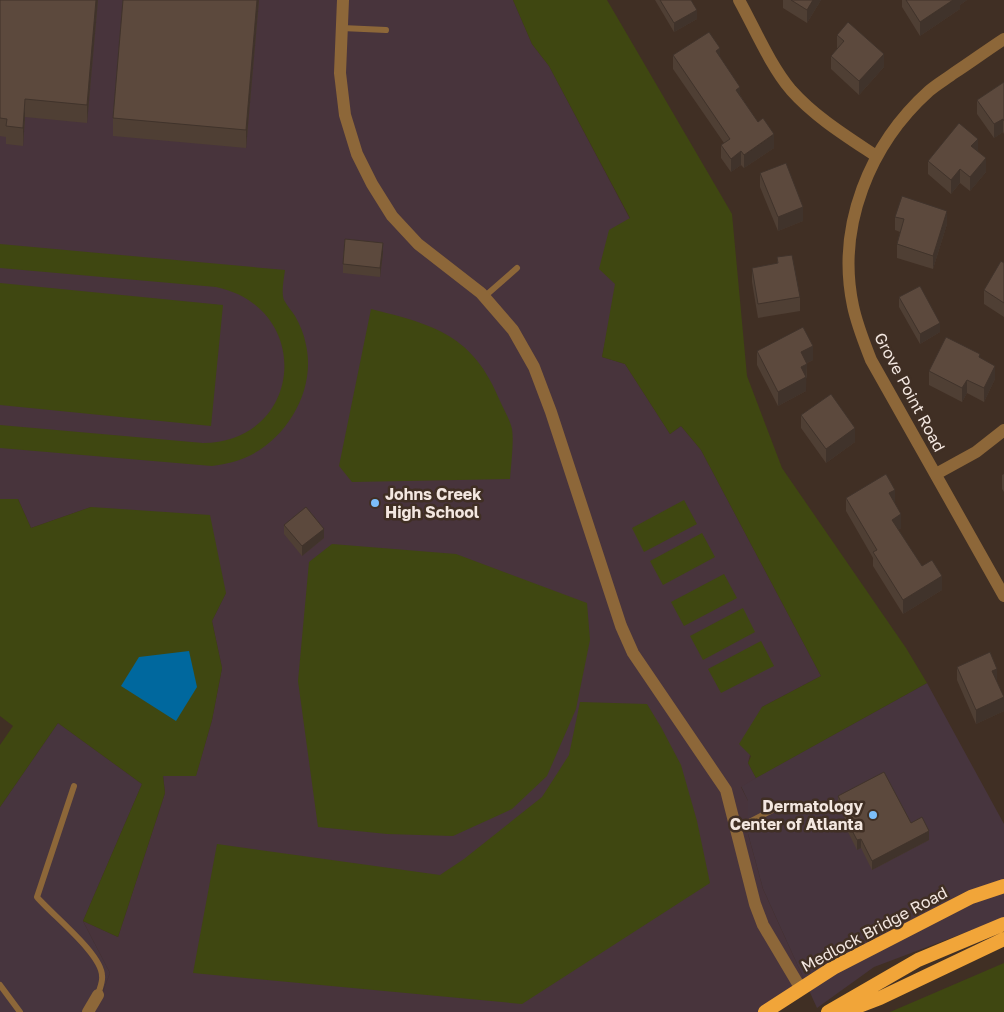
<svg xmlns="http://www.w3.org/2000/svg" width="1004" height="1012" font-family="'Golos Text',sans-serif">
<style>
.commercial{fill:#47353e}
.education{fill:#48343c}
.green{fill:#3f4711}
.water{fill:#00689e}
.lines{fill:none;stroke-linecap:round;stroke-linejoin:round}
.service{stroke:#8d6739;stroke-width:6}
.minor{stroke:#8d6739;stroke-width:12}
.trunk{stroke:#f1a539;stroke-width:14}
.wall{fill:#4f3f34}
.shaded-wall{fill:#40332b}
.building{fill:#5c493d;stroke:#40332b}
.poi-dot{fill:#7cbef9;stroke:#402f24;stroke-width:2}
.labels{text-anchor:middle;stroke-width:5;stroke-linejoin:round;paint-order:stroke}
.street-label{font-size:16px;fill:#f3e7e0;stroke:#402f24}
.poi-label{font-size:16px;font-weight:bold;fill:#f3e7e0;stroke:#402f24;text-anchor:start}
</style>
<rect width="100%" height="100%" fill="#402f24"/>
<path class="commercial" d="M927,683L1004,824V918L874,967L817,1008L763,889L748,834V801L741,786Z
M58,723L142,784L83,921L110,973L95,1012H0V807Z"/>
<path class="education" d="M0,0H513L532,44L549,66L630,219L602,357L625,364L670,434L681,426L701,450L821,676L762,707L748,763L756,778L741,787L748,801V834L763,889L807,986L769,1012H95L110,973L83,921L118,937L165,793L163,775H196L212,720L222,668L212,621L226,593L91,507L31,528L18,499H0Z"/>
<path class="green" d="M513,0H607L732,214L747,376L782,468L906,648L927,683L756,778L748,763L751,756L739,744L762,707L821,676L701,450L681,426L670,434L625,364L602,357L615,284L599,269L609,230L630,218L549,66L532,44Z
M0,244L285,270C284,278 281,293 284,300C287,306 292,311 295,316C300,325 304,334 306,345C316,389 288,437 249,456C237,462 225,464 212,466L0,448V425L203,443C303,442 315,308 216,287L0,268Z
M0,283L223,305L211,426L0,405Z
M371,309C435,325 473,335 500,401C504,410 510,420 512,429C514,442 511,465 510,479L352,482L339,466Z
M0,499H18L31,528L91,507L210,515L226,593L212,621L222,668L212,720L196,776H163L165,793L118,937L83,921L142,784L58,723L0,807V745L13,726L0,716Z
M684,500L697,524L644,552L632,528Z
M702,533L715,557L663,585L650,561Z
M332,544L456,554L587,603L590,640L576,709L547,776L512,809L453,836L387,834L318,827L298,681L309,562Z
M724,574L737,598L684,626L671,602Z
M743,608L755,632L703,660L690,636Z
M761,641L774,666L721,693L708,669Z
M580,702L647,704L661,727L681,765L697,821L710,883L522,1004L193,973L217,844L440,875L464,859L542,797L569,755Z
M1004,963V1012H890Z"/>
<path class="water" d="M189,651L197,687L176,721L121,686L139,657Z"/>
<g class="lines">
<path class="service" d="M342,28L386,30
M484,297L517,268
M74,786L37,897C52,915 102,954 102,976C103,982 99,990 98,995
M736,829L776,808
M0,985L20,1012"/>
<path class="minor" d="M343,0L340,73L345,115L357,154L372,184L392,216L418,244L481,293L513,330L534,367L551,412L621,626L633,653L726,790L755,904L763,925L801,989
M739,0C755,29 770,65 791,90C815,117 846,136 876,156
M1004,39C987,50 971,62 954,73C946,79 937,84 929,91C870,144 836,226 853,306C857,325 864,342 871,360L1004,596
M936,474L976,452L1004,430
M88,1012L98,995"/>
<path class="trunk" d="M838,1011H846L880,998L1004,939
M765,1012L833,968L971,897L1004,886
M828,1012L918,960L1004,924"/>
</g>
<path class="wall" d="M0,0H98L87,123L25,117L23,146L6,144V137L0,136Z
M259,0L246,148L113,136V118Z
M655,0H691L697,19L674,32Z
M783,0H821L807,23L783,8Z
M902,0H967L960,5V9L920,36L902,7Z
M837,35L884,67L859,95L831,69V56L837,49Z
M673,55L720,57L740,95L774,148L744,168L741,165L731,172L721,158V145L724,143L673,69Z
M1004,82V134L1003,132L994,138L977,114V100Z
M978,152L986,172L970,191L960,183L951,194L928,174V161Z
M760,173L803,221L778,231L760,187Z
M895,217L947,224L933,269L897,258V244L900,232L895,230Z
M383,253L380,277L343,273V264Z
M777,257L800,297V311L758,318L752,282V268L777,264Z
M1004,263V317L984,304V290Z
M899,297L940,332L920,344L899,307Z
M757,351L813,360L807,363V377L806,378V391L778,406L757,365Z
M980,358L995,379L984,402L967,393L962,402L929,385V371Z
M801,415L855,442L826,463L801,428Z
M1004,474V492L1002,489V475Z
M846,498L895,503L901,528L898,530L922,566L942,590L903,614L873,566V558L846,511Z
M284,525L324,538L302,556L284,534Z
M957,667L997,682L1004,711L976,724L957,680Z
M838,796L911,823L929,840L872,870L861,848L857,850L846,828V821L838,805Z"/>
<path class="shaded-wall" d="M96,0H98L87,123V105Z
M257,0H259L246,148V130Z
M813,0H821L807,23V10Z
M953,0H967L960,5V9L920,36V22Z
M697,10V19L674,32V23Z
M720,48V62L716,51Z
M884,54V67L859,95V81Z
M740,87V101L736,90Z
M25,99V117L23,146V128Z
M1003,119V132L994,138V124Z
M774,134V148L744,168V155Z
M978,139V152L971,146Z
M741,151V165L731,172V159Z
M986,158V172L970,191V177Z
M960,169V183L951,194V180Z
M803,207V221L778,231V217Z
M947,211V224L933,269V256Z
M383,243V253L380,277V268Z
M940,323V332L920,344V334Z
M813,346V360L801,366V352Z
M807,364L806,391L778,406V392L801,367Z
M995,366V379L984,402V388Z
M967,380V393L962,402V388Z
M855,428V442L826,463V449Z
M895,490V503L889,507V493Z
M901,514V528L892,533V520Z
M324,529V538L302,556V546Z
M942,576V590L903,614V600Z
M997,669V682L992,671Z
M1004,697V711L976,724V710Z
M929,831V840L872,870V861Z
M861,839V848L857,850V840Z"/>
<path class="building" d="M0,0H96L87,105L25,99L23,128L6,126L7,119L0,118Z
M123,0H257L246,130L113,118Z
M660,0H691L697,10L674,23Z
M791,0H813L807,10Z
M906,0H953L920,22Z
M848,22L884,54L859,81L831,56L844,41L837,35Z
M709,32L720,48L716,51L740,87L736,90L758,122L763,118L774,134L744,155L741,151L731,159L721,145L730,139L673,55Z
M1004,82V121L1003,119L994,124L977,100Z
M959,123L978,139L971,146L986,158L970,177L960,169L951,180L928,161Z
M786,163L803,207L778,217L760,173Z
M902,196L947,211L933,256L897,244L904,219L895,217Z
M345,239L383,243L380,268L343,264Z
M792,255L800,297L758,304L752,268L778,263L777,257Z
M1001,261L1004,263V303L984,290Z
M920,286L940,323L920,334L899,297Z
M803,327L813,346L801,352L807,364L801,367L806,377L778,392L757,351Z
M946,337L980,354L979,357L995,366L984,388L967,380L962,388L929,371Z
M831,394L855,428L826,449L801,415Z
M886,474L895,490L889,493L901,514L892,520L922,566L932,560L942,576L903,600L873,552L877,550L846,498Z
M306,507L324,529L302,546L284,525Z
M990,652L997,669L992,671L1004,697L976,710L957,667Z
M884,772L911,823L922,817L929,831L872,861L861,839L857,840L846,819L849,817L838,796Z"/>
<g class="poi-dot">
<circle cx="375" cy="503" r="5"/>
<circle cx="873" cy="815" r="5"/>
</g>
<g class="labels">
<g class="street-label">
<text transform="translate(910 392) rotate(62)" y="6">Grove Point Road</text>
<text transform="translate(874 929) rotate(-28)" y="6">Medlock Bridge Road</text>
</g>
<g class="poi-label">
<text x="385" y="500">Johns Creek<tspan x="385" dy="18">High School</tspan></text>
<text x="863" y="812" text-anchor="end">Dermatology<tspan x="863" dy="18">Center of Atlanta</tspan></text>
</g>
</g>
</svg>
